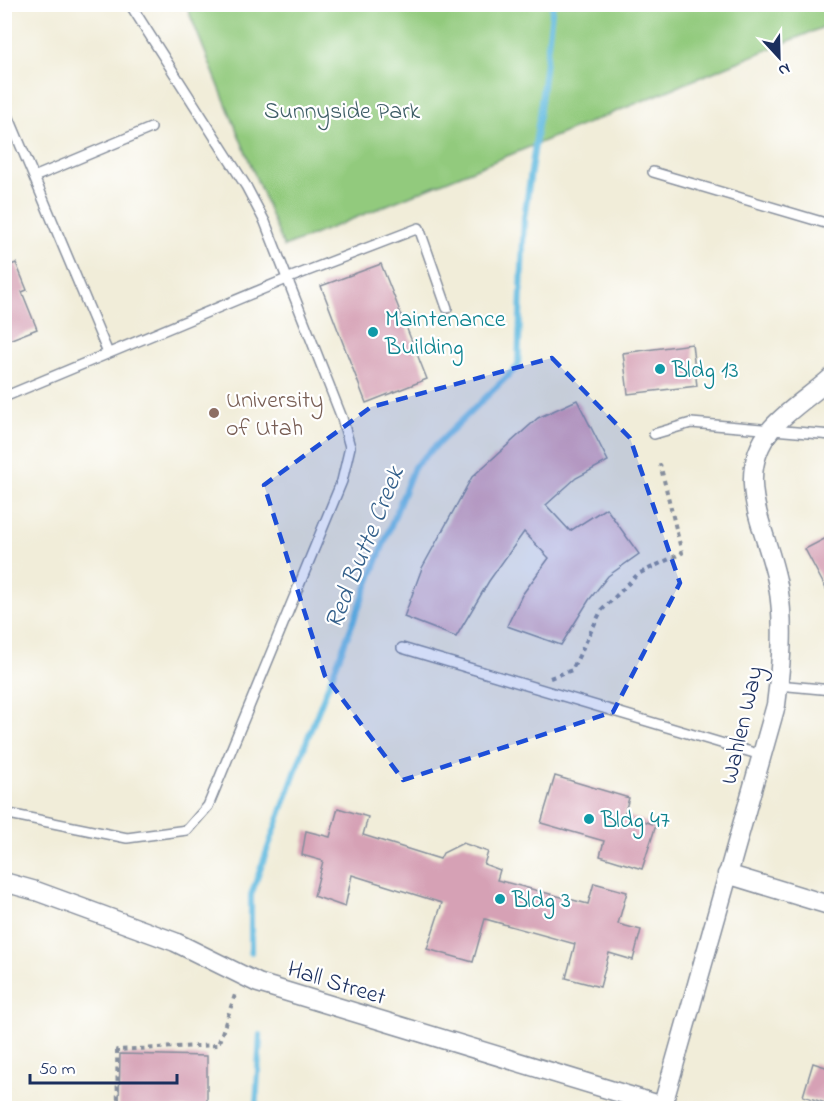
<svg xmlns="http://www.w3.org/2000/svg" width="836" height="1113" font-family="'Indie Flower',sans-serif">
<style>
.green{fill:#92ca7d;stroke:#567c6e;stroke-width:1.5}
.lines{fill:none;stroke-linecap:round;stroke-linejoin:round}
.stream{stroke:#61badf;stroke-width:6}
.building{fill:#d6a1b5}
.lane-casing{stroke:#868e9c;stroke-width:12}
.street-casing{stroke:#868e9c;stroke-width:21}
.path{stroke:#868e9c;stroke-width:4;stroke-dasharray:4.5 4.5;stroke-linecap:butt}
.lane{stroke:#fff;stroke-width:9}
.street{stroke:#fff;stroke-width:18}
.marked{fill:#1d4ed8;fill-opacity:0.2;stroke:#1d4ed8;stroke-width:4.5;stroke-dasharray:12 8;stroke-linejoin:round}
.culture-dot{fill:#0f9aa8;stroke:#fff;stroke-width:2}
.education-dot{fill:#8d6e63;stroke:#fff;stroke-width:2}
.labels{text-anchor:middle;stroke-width:4.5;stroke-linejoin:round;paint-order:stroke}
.park-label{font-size:24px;fill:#3f5e67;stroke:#fff}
.culture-label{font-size:24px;fill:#0d838f;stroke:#fff;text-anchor:start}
.education-label{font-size:24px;fill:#785e54;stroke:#fff;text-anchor:start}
.street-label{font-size:24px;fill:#1b2f5e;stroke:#fff}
.water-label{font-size:26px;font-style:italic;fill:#34608b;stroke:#fff}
</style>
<rect width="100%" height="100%" fill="#fff"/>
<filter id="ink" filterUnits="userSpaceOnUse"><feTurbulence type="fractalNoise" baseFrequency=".0167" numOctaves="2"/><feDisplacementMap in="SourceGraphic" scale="12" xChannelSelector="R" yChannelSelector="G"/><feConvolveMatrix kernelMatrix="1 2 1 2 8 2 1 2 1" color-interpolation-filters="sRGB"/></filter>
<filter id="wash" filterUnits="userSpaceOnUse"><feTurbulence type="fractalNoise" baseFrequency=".008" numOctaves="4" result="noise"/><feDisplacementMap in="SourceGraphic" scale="24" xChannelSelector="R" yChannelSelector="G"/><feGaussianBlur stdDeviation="1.35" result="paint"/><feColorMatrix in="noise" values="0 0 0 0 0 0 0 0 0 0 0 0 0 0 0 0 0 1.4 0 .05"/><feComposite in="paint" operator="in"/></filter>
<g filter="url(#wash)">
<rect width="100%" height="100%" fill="#f1edd9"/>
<path class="green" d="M831,4V24L284,247L186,5Z"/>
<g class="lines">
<path class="stream" d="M251,952V895L308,737L414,467L518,366L524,218L539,118L553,4
M256,1108L260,1035"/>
</g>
<g id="blocks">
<path class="building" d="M4,249L11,265L16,263L27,290L22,292L37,329L4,342Z
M381,264L427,379L366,403L321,286Z
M692,344L697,386L628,394L623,353Z
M577,400L608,461L576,478L546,505L570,531L606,508L639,554L608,576L589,600L561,645L507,626L522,595L549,558L524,532L489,581L456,637L404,617L422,568L472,477L538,418Z
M832,535V600L805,549Z
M555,776L629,798L624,815L656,825L642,869L600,856L604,841L541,823Z
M338,808L368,817L363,835L440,859L443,853L463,843L488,852L484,864L500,870L497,880L588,904L594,883L627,892L618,924L641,930L633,960L609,953L600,987L566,978L575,944L485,919L473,962L427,949L442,903L352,875L345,907L314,896L323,861L302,855L306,831L330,837Z
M120,1054L207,1056V1108H119Z
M813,1063L832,1069V1105L803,1096Z"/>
</g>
</g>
<g filter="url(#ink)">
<use href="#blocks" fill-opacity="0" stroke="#868e9c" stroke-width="1.5"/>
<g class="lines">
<g class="lane-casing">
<path id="lane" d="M4,106L108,353
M653,172L832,225
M34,177L151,128
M4,397L289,278L419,228L447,308
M654,434L691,423L832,435
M402,648L761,755
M778,685L832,690
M4,813L127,838L187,830L208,806L342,481L350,447L342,418L265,222L246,186L130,4"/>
</g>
<g class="street-casing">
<path id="street" d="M727,874L832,906
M4,882L36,891L175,942L258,983L663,1106
M662,1108L776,705C781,665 785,626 778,586C769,532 730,479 772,428C789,409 813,394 832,377"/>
</g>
<path class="path" d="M550,678L572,670L601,611L638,574L682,553L660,464
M118,1108L117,1050L218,1045L236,992"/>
<use href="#lane" class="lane"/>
<use href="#street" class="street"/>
</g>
</g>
<path class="marked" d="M552,358L630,438L680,583L613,712L403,780L325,676L264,485L371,407Z"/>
<g class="culture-dot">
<circle cx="373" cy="332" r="6"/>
<circle cx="660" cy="369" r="6"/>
<circle cx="589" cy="819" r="6"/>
<circle cx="500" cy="899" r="6"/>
</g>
<circle class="education-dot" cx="214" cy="413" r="6"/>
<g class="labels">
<g class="park-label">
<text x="342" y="118">Sunnyside Park</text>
</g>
<g class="culture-label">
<text x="385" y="326">Maintenance<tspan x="385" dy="28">Building</tspan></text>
<text x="672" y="377">Bldg 13</text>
<text x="601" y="827">Bldg 47</text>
<text x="512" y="907">Bldg 3</text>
</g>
<g class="education-label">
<text x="226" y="407">University<tspan x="226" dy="28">of Utah</tspan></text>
</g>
<g class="street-label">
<text transform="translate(741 725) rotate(-77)" y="8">Wahlen Way</text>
<text transform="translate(337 982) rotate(17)" y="8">Hall Street</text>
</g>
<g class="water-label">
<text transform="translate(363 547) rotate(-68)" y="9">Red Butte Creek</text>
</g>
</g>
<rect width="836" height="1113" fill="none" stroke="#fff" stroke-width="24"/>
<g transform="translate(779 57) rotate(158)" stroke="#ffffff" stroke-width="4.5" paint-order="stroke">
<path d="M0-4.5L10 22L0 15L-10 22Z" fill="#1b2f5e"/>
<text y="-9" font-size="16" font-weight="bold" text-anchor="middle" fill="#1b2f5e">N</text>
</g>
<path d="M30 1074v9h147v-9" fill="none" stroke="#1b2f5e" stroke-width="3"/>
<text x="39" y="1074" font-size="18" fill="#1b2f5e" stroke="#ffffff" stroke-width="4.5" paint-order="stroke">50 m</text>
</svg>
